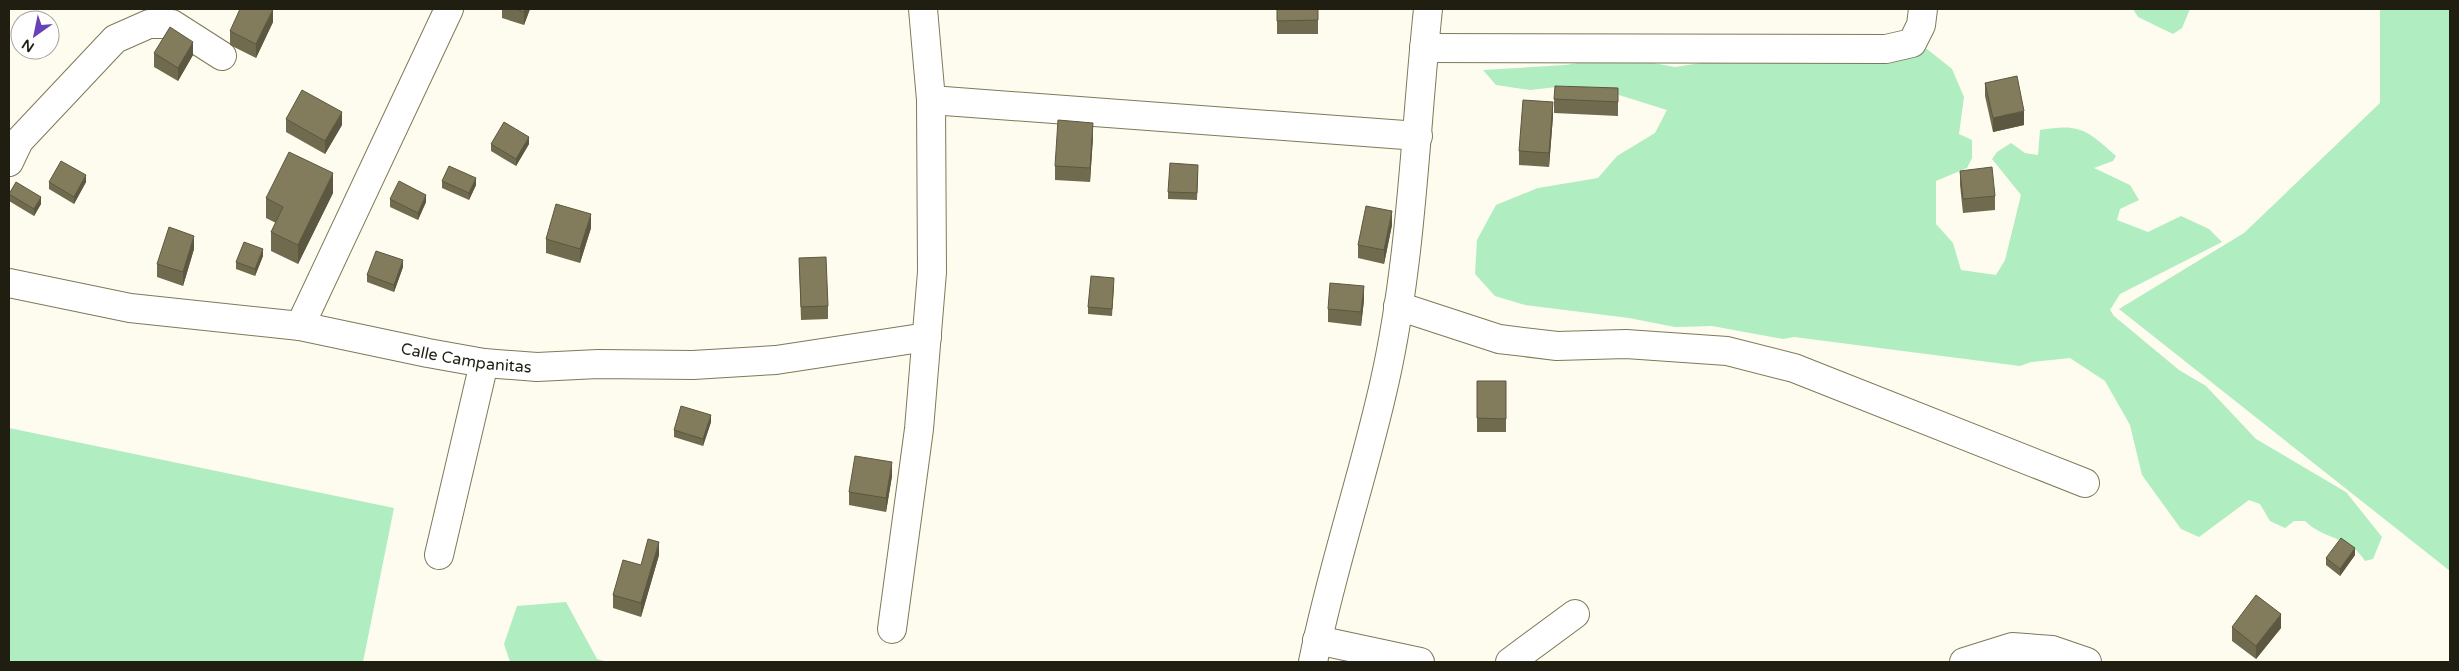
<svg xmlns="http://www.w3.org/2000/svg" width="2459" height="671" font-family="'Varela Round',sans-serif">
<style>
.green{fill:#b0edc0}
.lines{fill:none;stroke-linecap:round;stroke-linejoin:round}
.minor-casing{stroke:#7e7958;stroke-width:30}
.minor{stroke:#fff;stroke-width:28}
.wall{fill:#706b4f}
.shaded-wall{fill:#5b5740}
.building{fill:#827c5c;stroke:#5b5740}
.labels{text-anchor:middle;stroke-width:4.5;stroke-linejoin:round;paint-order:stroke}
.street-label{font-size:16px;fill:#201e11;stroke:#fff}
</style>
<rect width="100%" height="100%" fill="#fefcee"/>
<path class="green" d="M2133,9H2190L2182,28L2173,34L2138,17Z
M2380,9H2450V571L2119,309L2244,233L2380,103Z
M1927,49L1952,69L1964,97L1959,134L1972,140V158L1967,168L1936,181V224L1953,243L1961,270L1996,275L2005,260L2021,195L1992,159L1997,152L2011,143L2025,153L2038,155L2040,130C2080,123 2087,130 2116,156L2113,161L2094,168L2130,185L2139,200L2120,209L2117,220L2148,232L2181,216L2209,229L2222,242L2120,294L2110,310L2114,316L2179,370L2206,386L2256,439L2346,492L2382,537L2373,559L2365,561C2350,536 2324,540 2305,521H2294L2285,528L2270,521L2260,504L2249,500L2199,537L2181,529L2142,475L2130,425L2105,381L2070,358L2031,362L2020,366L1794,337L1783,339L1712,326L1675,327L1629,318L1525,305L1495,296L1475,274L1477,240L1496,205L1538,188L1598,178L1617,156L1655,133L1667,110L1606,91L1565,86L1530,90L1496,85L1483,70L1565,65L1620,57L1675,67L1757,54L1864,61Z
M9,428L394,508L363,662H9Z
M566,602L597,659L608,662H510L504,644L517,606Z"/>
<g class="lines">
<g class="minor-casing">
<g id="minor">
<path d="M1424,48L1886,49L1912,43L1921,25L1923,9"/>
<path d="M931,100L1418,136"/>
<path d="M9,162L19,141L115,39L149,24H172L222,56"/>
<path id="s1" d="M9,283L130,308L300,326L428,353L484,363L537,367L598,364L693,365L776,360L927,337"/>
<path d="M1398,306L1499,339L1557,346L1626,344L1727,351L1794,368L2085,483"/>
<path d="M300,326L449,9"/>
<path d="M439,555L484,363"/>
<path d="M892,629L919,429L932,272L931,100L923,9"/>
<path d="M1317,640L1420,662"/>
<path d="M1313,662C1332,567 1364,475 1385,380C1412,258 1415,132 1428,9"/>
<path d="M1510,662L1575,614"/>
<path d="M1964,662L2012,647L2052,650L2087,662"/>
</g>
</g>
<use href="#minor" class="minor"/>
</g>
<path class="wall" d="M502,9H530L524,25L502,18Z
M1277,9H1318V34H1277Z
M273,22L256,58L230,45V31Z
M154,53L193,55L178,81L154,67Z
M1985,83L2024,125L1993,132L1985,96Z
M1618,88V116L1554,113V99Z
M1553,116L1549,167L1519,165V151Z
M286,119L342,125L325,154L286,132Z
M1093,137L1090,182L1055,180V166Z
M491,144H529L516,166L491,151Z
M1960,171L1995,196V210L1963,213L1960,185Z
M1198,172L1197,200L1168,199V192Z
M442,181L476,185L469,200L442,188Z
M49,182H86L74,204L49,189Z
M333,193L298,264L271,251V232L276,223L266,218V198Z
M9,194L41,204L34,216L9,201Z
M390,199L426,202L418,220L390,207Z
M1392,225L1384,264L1358,258V245Z
M591,228L580,263L546,253V239Z
M194,249L183,286L157,277V264Z
M263,256L255,276L236,269V262Z
M799,258L828,306V319L801,320Z
M403,267L394,292L367,282V275Z
M1114,285L1112,316L1088,314V307Z
M1364,300L1361,326L1328,322V309Z
M1477,381H1506V432H1477Z
M711,422L703,446L674,437V430Z
M892,476L886,512L849,505V492Z
M659,555L641,617L613,608V595L641,565Z
M2355,555L2340,576L2326,565V558Z
M2232,627L2281,628L2256,659L2232,641Z"/>
<path class="shaded-wall" d="M273,9V22L256,58V44Z
M525,9H530L524,25V12Z
M193,42V55L178,81V68Z
M1553,102V116L1549,167V153Z
M2024,111V125L1993,132V118Z
M342,112V125L325,154V141Z
M1093,123V137L1090,182V168Z
M529,137V144L516,166V159Z
M333,173V193L298,264V245Z
M86,175V182L74,204V197Z
M476,178V185L469,200V193Z
M426,195V202L418,220V213Z
M41,197V204L34,216V209Z
M1392,211V225L1384,264V250Z
M591,214V228L580,263V249Z
M194,236V249L183,286V272Z
M263,249V256L255,276V269Z
M403,260V267L394,292V285Z
M1364,286V300L1361,326V312Z
M711,415V422L703,446V439Z
M892,462V476L886,512V498Z
M659,542V555L641,617V603Z
M2355,548V555L2340,576V569Z
M2281,614V628L2256,659V646Z"/>
<path class="building" d="M240,9H273L256,44L230,31Z
M516,9H525L524,12Z
M1277,9H1318V20L1277,21Z
M170,27L193,42L178,68L154,53Z
M2017,76L2024,111L1993,118L1985,83Z
M1555,86L1618,88V102L1554,99Z
M302,90L342,112L325,141L286,119Z
M1523,100L1553,102L1549,153L1519,151Z
M1058,120L1093,123L1090,168L1055,166Z
M504,122L529,137L516,159L491,144Z
M289,152L333,173L298,245L271,232L283,207L266,198Z
M61,161L86,175L74,197L49,182Z
M1170,163L1198,165L1197,193L1168,192Z
M449,166L476,178L469,193L442,181Z
M1992,167L1995,196L1963,199L1960,171Z
M399,181L426,195L418,213L390,199Z
M16,182L41,197L34,209L9,194Z
M556,204L591,214L580,249L546,239Z
M1366,206L1392,211L1384,250L1358,245Z
M169,227L194,236L183,272L157,264Z
M244,242L263,249L255,269L236,262Z
M376,251L403,260L394,285L367,275Z
M826,257L828,306L801,307L799,258Z
M1091,276L1114,278L1112,309L1088,307Z
M1330,283L1364,286L1361,312L1328,309Z
M1477,381H1506V419L1477,418Z
M681,406L711,415L703,439L674,430Z
M855,456L892,462L886,498L849,492Z
M2341,538L2355,548L2340,569L2326,558Z
M648,539L659,542L641,603L613,595L623,560L641,565Z
M2256,595L2281,614L2256,646L2232,627Z"/>
<g class="labels">
<g class="street-label">
<text dy="6" stroke="none"><textPath href="#s1" startOffset="464">Calle Campanitas</textPath></text>
</g>
</g>
<rect width="2459" height="671" fill="none" stroke="#201e11" stroke-width="20"/>
<g transform="translate(35 35) rotate(213)"><circle r="24" fill="#ffffff" stroke="#a6a5a0"/>
<path d="M0-4L9 19L0 12L-9 19Z" fill="#6841b9"/>
<text y="-8" font-size="14" font-weight="bold" text-anchor="middle" fill="#201e11">N</text>
</g>
</svg>
